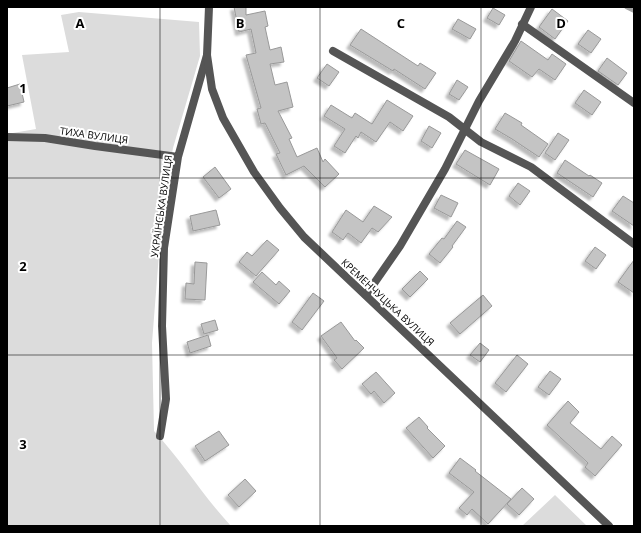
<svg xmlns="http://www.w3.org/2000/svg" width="641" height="533" font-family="'Open Sans',sans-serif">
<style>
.green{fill:#dcdcdc}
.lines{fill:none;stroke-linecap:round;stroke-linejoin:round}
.stream{stroke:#a3a3a3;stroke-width:4}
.building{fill:#c4c4c4;stroke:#999;filter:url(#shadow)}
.minor{stroke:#555;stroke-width:8}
.tertiary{stroke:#555;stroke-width:8}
.grid{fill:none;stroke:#000;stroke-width:1;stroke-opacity:0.55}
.labels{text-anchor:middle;stroke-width:4;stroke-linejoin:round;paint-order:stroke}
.street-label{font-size:10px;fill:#000;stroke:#fff}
.grid-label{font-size:13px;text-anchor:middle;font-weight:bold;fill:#000;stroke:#fff;stroke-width:4;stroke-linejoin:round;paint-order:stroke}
</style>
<defs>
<filter id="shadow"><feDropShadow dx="-3.5" dy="3.5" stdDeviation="1" flood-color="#0004"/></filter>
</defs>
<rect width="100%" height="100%" fill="#fff"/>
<path class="green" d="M79,12L199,22L200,56L173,148L163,203L152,343L154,431C182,461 203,496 231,526H7V134L36,129L22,55L69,52L61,15Z
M555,495L587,526H522Z"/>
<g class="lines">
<path class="stream" d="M626,7L634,11"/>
</g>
<path class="building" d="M234,7H246V15L265,11L268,26L265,27L270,50L281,47L284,62L270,64L275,85L287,82L293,107L278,111L292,138L289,139L297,157L317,148L323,162L325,159L339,174L325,187L304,166L286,175L276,154L280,153L265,123L261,124L257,109L261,108L246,55L256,53L251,29L239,32Z
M493,8L505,15L499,25L487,18Z
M552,9L568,21L555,39L539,27Z
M458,19L476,29L470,39L452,29Z
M361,29L418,66L420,63L436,73L425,89L394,69L393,71L350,45Z
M588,30L601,39L591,53L578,44Z
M521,41L548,60L552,54L566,64L555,80L539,69L532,77L509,61Z
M607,58L627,73L618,85L598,71Z
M327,64L339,72L329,86L317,78Z
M457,80L468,87L459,100L449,94Z
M20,84L24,102L7,106V88Z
M584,90L601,102L592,115L575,103Z
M387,100L413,116L403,131L390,122L376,142L361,132L358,138L356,136L345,153L334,146L345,129L324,116L331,105L352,118L355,113L372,124Z
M505,113L522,123L521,125L548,144L539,157L512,139L495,129Z
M429,126L441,133L432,148L421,141Z
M558,133L569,140L555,160L545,153Z
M465,150L499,169L490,185L456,164Z
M565,160L589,176L590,175L602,183L593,197L557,173Z
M215,167L231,189L219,198L203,177Z
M518,183L530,191L520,205L509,196Z
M441,195L458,203L451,217L434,208Z
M623,196L634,203V226L612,211Z
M374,206L392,217L378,232L372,228L361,243L348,233L343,240L332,232L346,210L363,222Z
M216,210L220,225L193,231L190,216Z
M457,221L466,227L452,246L453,247L440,263L429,254L442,238L444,239Z
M267,240L279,250L256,276L239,262L247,252L252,256Z
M595,247L606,255L596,269L585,261Z
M634,260V293L618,282Z
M195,262L207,263L205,300L185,299L186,283L194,284Z
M420,271L428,279L410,297L402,289Z
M262,272L276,285L279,281L290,291L279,304L253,282Z
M313,293L324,301L302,330L292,322Z
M483,295L492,306L460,334L450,323Z
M215,320L218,330L204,334L201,324Z
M341,322L355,341L356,340L364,348L342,369L334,360L337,358L321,336Z
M208,335L211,346L190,353L187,342Z
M480,343L489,350L480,362L470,355Z
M517,355L528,364L506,392L495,383Z
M550,371L561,379L549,395L538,387Z
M376,372L395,393L384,403L374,391L371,394L362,384Z
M568,401L579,412L570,423L601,449L612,436L622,445L595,476L585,467L588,463L547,425Z
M419,417L428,427L427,428L445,446L433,458L406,428Z
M219,431L229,445L205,461L195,446Z
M460,458L476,470L475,471L511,499L488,524L472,509L467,515L459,508L474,492L449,473Z
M245,479L256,491L239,507L228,495Z
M522,488L534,499L519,515L507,504Z"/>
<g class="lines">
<path class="minor" d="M522,24L634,103
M333,51L449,117L481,142L531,167L634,244
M7,137L45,138L95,146L178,157
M366,295L400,246L445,169L479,101L515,41L531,7
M160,436L166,399L162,326L164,248L178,157L207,55"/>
<path class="tertiary" d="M209,7L207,55L212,89L223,118L254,172L280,208L304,237L609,526"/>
</g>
<path class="grid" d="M160,7V526M320,7V526M481,7V526M7,178H634M7,355H634"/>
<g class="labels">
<g class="street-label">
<text transform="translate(94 135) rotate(8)" y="4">ТИХА ВУЛИЦЯ</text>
<text transform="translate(161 206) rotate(-82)" y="4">УКРАЇНСЬКА ВУЛИЦЯ</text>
<text transform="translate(388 302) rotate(43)" y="4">КРЕМЕНЧУЦЬКА ВУЛИЦЯ</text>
</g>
</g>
<g class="grid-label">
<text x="80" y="28">A</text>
<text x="240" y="28">B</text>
<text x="401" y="28">C</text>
<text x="561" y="28">D</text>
<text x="23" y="93">1</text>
<text x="23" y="271">2</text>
<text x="23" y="449">3</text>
</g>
<rect width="641" height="533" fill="none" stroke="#000000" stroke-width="16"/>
</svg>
